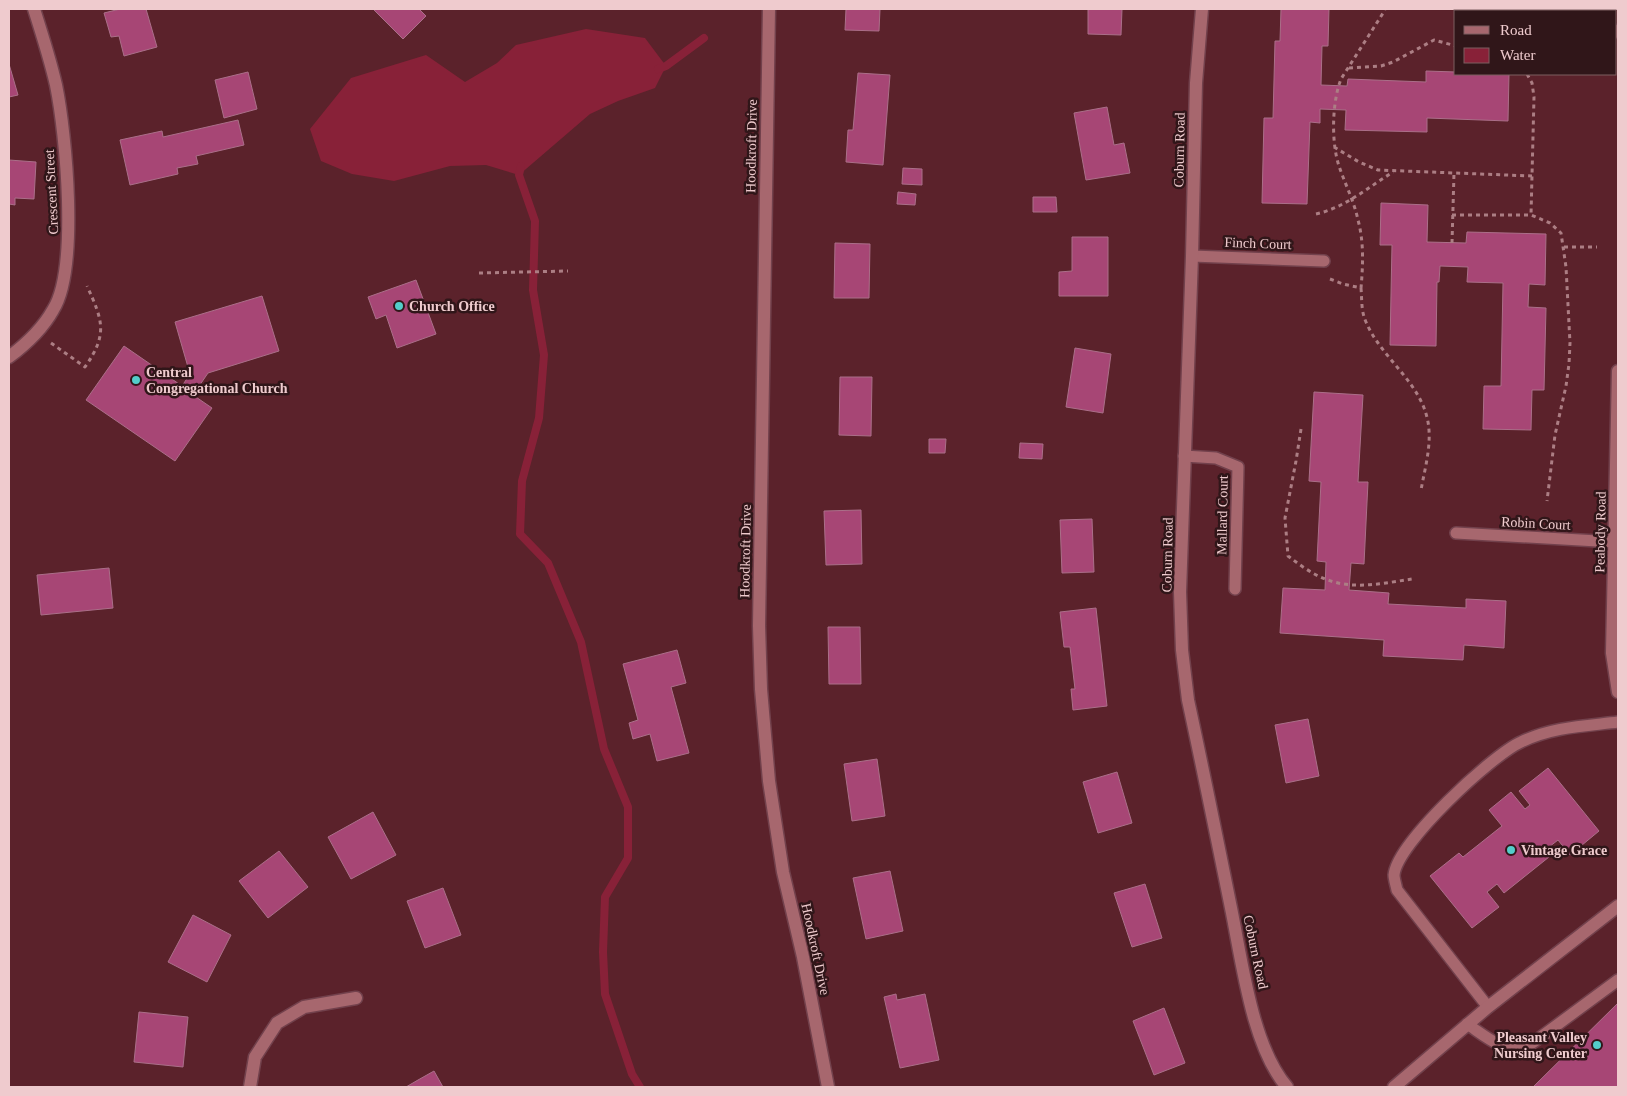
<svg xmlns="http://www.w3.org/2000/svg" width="1627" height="1096" font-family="'Times New Roman',serif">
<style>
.water{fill:#882138}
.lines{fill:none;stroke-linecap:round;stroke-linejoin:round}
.stream{stroke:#882138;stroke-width:8}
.building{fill:#a74675;stroke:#ab6f89}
.lane-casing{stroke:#72414c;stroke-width:14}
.street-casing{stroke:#72414c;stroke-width:15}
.path{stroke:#ac7e84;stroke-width:3;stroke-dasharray:4 4;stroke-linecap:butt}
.lane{stroke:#a7676e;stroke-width:11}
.street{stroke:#a7676e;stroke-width:12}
.poi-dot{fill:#53cdca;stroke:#301619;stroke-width:2}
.labels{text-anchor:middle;stroke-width:5;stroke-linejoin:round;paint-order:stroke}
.street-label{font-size:14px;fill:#efcbce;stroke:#301619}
.poi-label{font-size:14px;font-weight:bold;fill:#efcbce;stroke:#301619;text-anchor:start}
</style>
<rect width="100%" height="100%" fill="#5b222b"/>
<path class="water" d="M586,29L645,38L666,66L655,88L618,101L590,114L519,175L486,165L450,166L394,181L352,174L321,161L310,129L351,78L426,55L465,82L497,63L516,45Z"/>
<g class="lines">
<path class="stream" d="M658,69L666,66L704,38
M521,166L519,175L535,221L533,290L544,355L539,418L522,481L520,534L548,563L581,642L604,749L628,807V858L605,897L603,952L605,994L632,1074L640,1087"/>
</g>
<path class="building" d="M120,9H146L157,47L124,56L119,36L111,37L104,13Z
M373,9H419L426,16L403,39Z
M846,9H880L879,31L845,30Z
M1088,9H1122L1121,35L1088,34Z
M1281,9H1329L1328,46H1322L1321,85L1347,86L1348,79L1426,82V71L1456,72V74H1509L1508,121L1427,118V132L1345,130L1346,110L1320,109V123L1310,122L1307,204L1262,203L1264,118H1273L1275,41H1280Z
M9,64L18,95L9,97Z
M248,72L257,109L224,118L215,80Z
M858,73L890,75L883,165L846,162L848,130H853Z
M1107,107L1114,145L1124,143L1130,173L1086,180L1074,113Z
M238,120L244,145L196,156L198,164L177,168L178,174L130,185L120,140L162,131L163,137Z
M9,160L36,162L34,199L15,198V205L9,204Z
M903,168L922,169V185L902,184Z
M898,192L916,194L915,205L897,204Z
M1033,197H1056L1057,212H1033Z
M1381,203L1428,205L1427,242L1466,243L1467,232L1546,234L1545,285L1529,284L1528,307L1546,308L1544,390H1532L1531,430L1483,429L1484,386H1501L1503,283L1467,282L1468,267L1440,266L1439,282H1437L1436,346L1390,345L1392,245H1380Z
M1072,237H1108V296H1059V272L1072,271Z
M835,243L870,244L869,298H834Z
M416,280L436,334L397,348L386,315L376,319L368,297Z
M262,296L279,351L208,373L193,395L212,408L175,461L86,400L124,346L182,386L190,374L175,322Z
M1075,348L1111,354L1103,413L1066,407Z
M840,377H872L871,436L839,435Z
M1314,392L1363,395L1358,482H1368L1364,564L1351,563L1349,590L1389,593L1388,604L1466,608V599L1506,601L1504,648L1464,645L1463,660L1383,656L1384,640L1280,633L1283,588L1325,590L1326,562L1317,561L1321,482L1309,481Z
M929,439H946L945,453H929Z
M1020,443L1043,444L1042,459L1019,458Z
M861,510L862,564L826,565L824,511Z
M1092,519L1094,572L1062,573L1060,520Z
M109,568L113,608L41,615L37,575Z
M1096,608L1107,706L1073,710L1071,689H1075L1070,647H1064L1060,612Z
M828,627H860L861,684H829Z
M677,650L686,683L671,687L689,753L657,761L650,734L633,739L629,723L638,720L623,664Z
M1308,719L1319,776L1286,783L1275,725Z
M877,759L885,816L852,821L844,764Z
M1548,768L1599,831L1570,855L1558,840L1549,847L1554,853L1504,893L1497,884L1487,892L1499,907L1472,928L1430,876L1459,853L1463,857L1502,826L1489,810L1511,792L1525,809L1530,805L1519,791Z
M1117,772L1132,823L1098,833L1083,782Z
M373,812L396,855L351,879L328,837Z
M279,851L308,887L268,918L239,881Z
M890,871L903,931L866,939L853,878Z
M1145,884L1162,938L1132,947L1114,893Z
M443,888L461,935L425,948L407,901Z
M193,915L231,935L207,982L168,962Z
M896,994L897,1000L925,994L939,1060L900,1068L884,997Z
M1618,1003V1087H1533Z
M1164,1008L1185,1063L1154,1075L1133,1021Z
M139,1012L188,1017L183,1067L134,1062Z
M434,1071L443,1087H406L418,1080Z"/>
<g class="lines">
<g class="lane-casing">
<path id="lane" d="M1192,256L1324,261
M1184,456L1216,458L1238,467L1235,589
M1456,533L1615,542
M1488,1007L1397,890C1396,885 1394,879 1394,875C1397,843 1492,755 1521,742C1552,727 1585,726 1618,722
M1467,1024C1484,1035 1503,1053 1524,1047C1529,1046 1534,1042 1538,1039L1618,980"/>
</g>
<g class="street-casing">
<path id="street" d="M769,9L759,626L761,689L769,781L783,872L803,957L828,1087
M1202,9L1196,83L1192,256L1180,592L1182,650L1188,700C1203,769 1217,839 1231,908C1242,961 1252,1047 1287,1087
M1579,9L1583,11
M1616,31L1618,32
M9,357C25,345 43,328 53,310C79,269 66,134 56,85C50,59 42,34 34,9
M1618,371L1612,653L1618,692
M250,1087L255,1057L277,1023L304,1007L356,998
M1394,1087L1488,1007L1618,906"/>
</g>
<path class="path" d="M1349,68L1381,66L1393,62L1434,40L1456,46
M1527,74L1532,83L1534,97L1531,215
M1334,147L1359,162L1378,170L1532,176
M1316,214C1344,208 1369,187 1393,172
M1452,215H1531L1550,223L1561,233L1566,267L1570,343L1569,364L1566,386L1555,435L1547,501
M1452,243L1454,173
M1564,247H1597
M479,273L568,271
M1330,279L1343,284L1361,288C1363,265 1364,242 1358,220C1354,201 1345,184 1339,166C1331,142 1332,102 1341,79L1385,10
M1361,288C1362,300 1361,311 1366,322C1381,358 1421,382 1428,422C1432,444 1425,468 1421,490
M51,343L85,367C108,334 103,321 87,286
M1301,429L1296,461L1285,518L1288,556C1300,565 1313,575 1328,580C1354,590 1385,583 1412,579"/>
<use href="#lane" class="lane"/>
<use href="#street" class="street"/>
</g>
<g class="poi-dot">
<circle cx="399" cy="306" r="5"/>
<circle cx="136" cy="380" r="5"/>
<circle cx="1511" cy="850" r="5"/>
<circle cx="1597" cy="1045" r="5"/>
</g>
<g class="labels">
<g class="street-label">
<text transform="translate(751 146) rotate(-89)" y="5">Hoodkroft Drive</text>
<text transform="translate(1179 150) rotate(-89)" y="5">Coburn Road</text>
<text transform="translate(51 192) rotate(-93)" y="5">Crescent Street</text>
<text transform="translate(1258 243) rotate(2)" y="5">Finch Court</text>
<text transform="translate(1222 515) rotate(-89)" y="5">Mallard Court</text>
<text transform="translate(1536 523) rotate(3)" y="5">Robin Court</text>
<text transform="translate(1600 532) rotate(-89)" y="5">Peabody Road</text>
<text transform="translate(745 551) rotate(-89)" y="5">Hoodkroft Drive</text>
<text transform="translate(1167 555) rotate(-89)" y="5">Coburn Road</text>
<text transform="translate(816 949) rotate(78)" y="5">Hoodkroft Drive</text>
<text transform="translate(1256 952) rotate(78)" y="5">Coburn Road</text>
</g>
<g class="poi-label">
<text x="409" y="311">Church Office</text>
<text x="146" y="377">Central<tspan x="146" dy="16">Congregational Church</tspan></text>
<text x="1521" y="855">Vintage Grace</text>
<text x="1587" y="1042" text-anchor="end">Pleasant Valley<tspan x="1587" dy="16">Nursing Center</tspan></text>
</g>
</g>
<rect width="1627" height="1096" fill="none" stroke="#efcbce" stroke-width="20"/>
<rect x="1454" y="10" width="162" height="65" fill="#301619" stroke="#7c5e61"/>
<rect x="1464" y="26" width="25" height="8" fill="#a7676e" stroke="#7c5e61"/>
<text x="1500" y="35" font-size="15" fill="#efcbce">Road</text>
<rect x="1464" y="48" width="25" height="15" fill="#882138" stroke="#7c5e61"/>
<text x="1500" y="60" font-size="15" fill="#efcbce">Water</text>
</svg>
